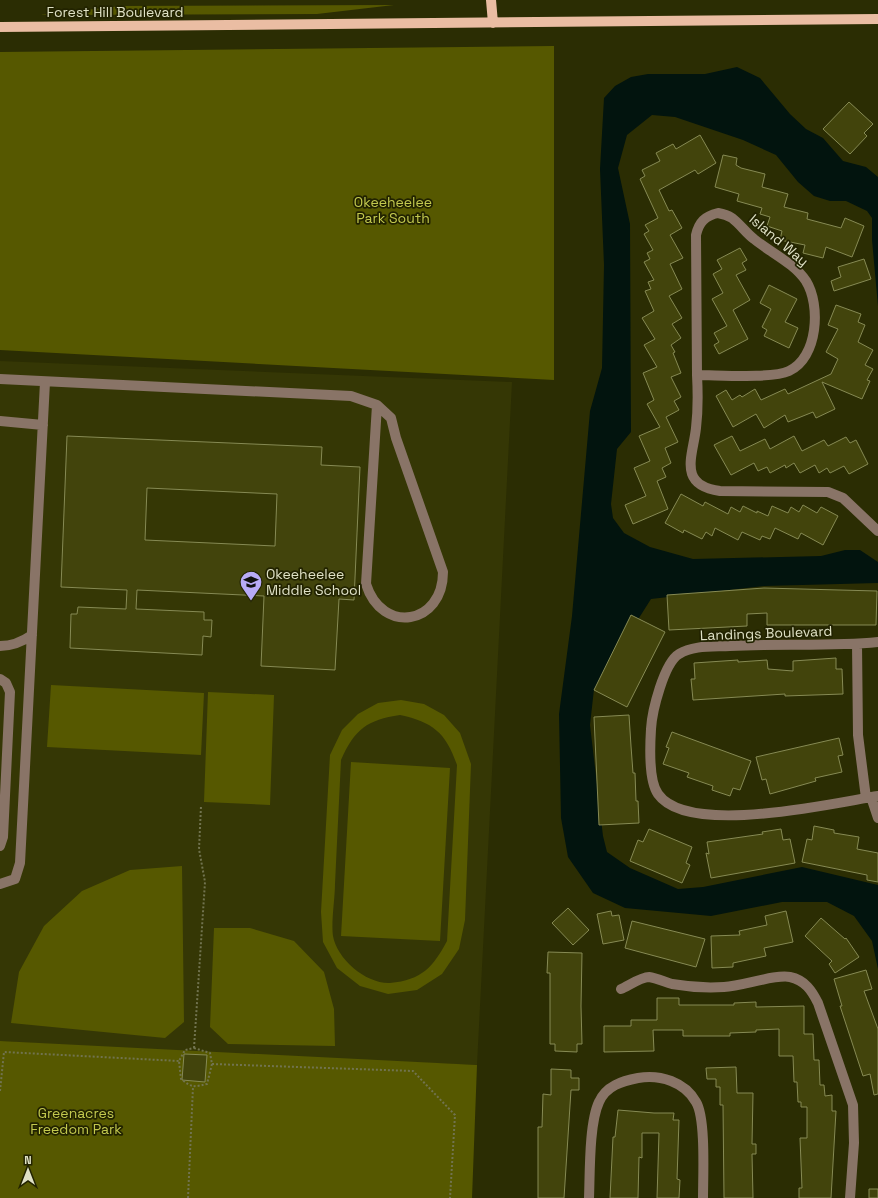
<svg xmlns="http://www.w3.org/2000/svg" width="878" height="1198" font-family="'Space Grotesk',sans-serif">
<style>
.built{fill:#353705}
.green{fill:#565800;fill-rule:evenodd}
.water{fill:#02140e}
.building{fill:#42440c;stroke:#868a54;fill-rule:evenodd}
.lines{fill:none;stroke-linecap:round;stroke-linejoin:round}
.path{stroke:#71734f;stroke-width:2;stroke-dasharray:2 2;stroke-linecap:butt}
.minor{stroke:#897467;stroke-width:10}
.major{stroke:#eabda3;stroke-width:10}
.labels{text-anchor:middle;stroke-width:3.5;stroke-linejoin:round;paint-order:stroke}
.street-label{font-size:14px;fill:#dfe1c5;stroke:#222300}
.park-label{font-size:14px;fill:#c3c94e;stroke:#222300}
.poi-label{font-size:14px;fill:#dfe1c5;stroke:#222300;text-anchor:start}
</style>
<rect width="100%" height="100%" fill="#2b2d03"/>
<path class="built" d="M0,361L512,382L477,1065L212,1054L0,1041Z"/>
<path class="green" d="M394,5L317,14L40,15L122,6Z
M554,46V380L0,350V52Z
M51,685L204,693L201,755L47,747Z
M208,692L274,695L270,805L204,802Z
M401,700L424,704L444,715L460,733L471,764L465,920L459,949L442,974L417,990L388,994L360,986L337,968L323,942L321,912L330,755L342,730L358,714L378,703ZM400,715C433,722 446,733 457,765L447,941C433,967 422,980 390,983C366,984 337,959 333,936C331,923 335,898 335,884C337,843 339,801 341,760C355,729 367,720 400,715Z
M351,762L450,768L440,941L341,936Z
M182,866L184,1022L165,1038L11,1023L19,972L44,926L82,891L130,870Z
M214,928H250L294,941L324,972L334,1009L335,1046L228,1044L210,1027Z
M0,1041L477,1065L472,1198H0Z"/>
<path class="water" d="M737,67L760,78L790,114L806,129L823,138L843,161L866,167L878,177V306L872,240V218L867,211L846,201H830L814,196L798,182L776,155L743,140L675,117L652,115L627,135L618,168L630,224L631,432L617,449L611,504L613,518L624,533L650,547L693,559L821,556L845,550H860L878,562V583L764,586L651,599L594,689L590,725L603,836L607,852L630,868L678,889L703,887L802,867L878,885V969L872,941L854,916L827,902H782L711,916L625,908L593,893L568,857L561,818L559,714L572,616L590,411L602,368L604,265L600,169L604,98L615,86L631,77L648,74H705Z"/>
<path class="building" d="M849,102L873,124L864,133L867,136L850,154L823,129Z
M700,135L716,163L698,174L695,170L659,190L669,211L672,210L682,228L670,235L683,258L670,264L682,289L669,296L682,318L672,324L681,338L671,345L675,352L673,353L681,373L671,377L681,397L674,401L679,410L666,417L678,442L665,448L671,463L662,468L666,477L657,481L668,509L633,524L625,505L646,496L634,468L650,461L639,436L660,427L647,404L654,400L643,373L657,367L644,345L655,339L642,318L654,311L645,291L651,289L648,282L654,280L644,262L650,259L647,253L653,250L644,234L649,231L645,225L658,218L640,179L645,176L642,170L660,161L656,153L673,144L676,149Z
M723,155L737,158L736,165L741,168L765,174L762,187L788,194L784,207L808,213L807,219L841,228L845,218L864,226L852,257L826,247L823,258L803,253L805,245L780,240L782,231L767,226L770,217L760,214L762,208L737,201L739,194L715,187Z
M740,248L747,260L742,263L746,270L736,275L750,300L733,310L748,339L719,354L714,345L719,342L714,333L727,326L712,299L723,293L713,274L722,269L717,260Z
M864,259L871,279L834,291L831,281L841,277L838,267Z
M769,285L797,299L785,322L798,328L789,348L764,336L767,330L762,327L771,309L760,303Z
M836,305L861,314L858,322L865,325L858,342L873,350L865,365L873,369L867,380L870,381L862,399L822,382L835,409L816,418L813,412L788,422L785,415L764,428L756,414L733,427L716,396L726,390L732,400L740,395L742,397L755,389L761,400L785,389L788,394L831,374L838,359L826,352L838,329L828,325Z
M67,436L322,447L321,465L360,467L354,600L339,599L335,670L261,666L264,596L137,590L136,609L204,612V620H212L211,637L203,636L202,655L70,648L71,614H77L78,607L126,609L127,590L61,587ZM147,488L277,494L275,546L145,540Z
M732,436L740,451L765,439L770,449L794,436L802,451L824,440L828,446L846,437L850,443L856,440L868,464L849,474L844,466L830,473L827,468L819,473L815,465L800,473L794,463L786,468L785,465L770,473L767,467L758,471L754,463L731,475L714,445Z
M681,494L703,506L705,502L728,514L731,507L740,512L743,506L757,513V511L768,516L772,506L788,513L791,507L799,512L803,505L817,513L821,507L838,516L823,545L801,533L798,539L775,528L770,539L762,536L760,540L742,532L738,540L715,528L712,536L706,532L702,539L684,530L683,533L665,523Z
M764,588L877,591L876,625H767V613L747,614V626L669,630L667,595Z
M631,615L665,632L627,707L594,690Z
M836,658V669H842L843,694L785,696V694L693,700L691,679H695L694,663L738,660V662L767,660L768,669L793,671V661Z
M629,715L631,746L633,773H635L636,801H638L639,823L599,825L594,717Z
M672,732L751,761L740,790L733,788L730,796L712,790L713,786L687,777L689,773L663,764L669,748L666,747Z
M839,738L843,755L838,756L842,772L815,778L816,781L770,794L766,779L762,780L756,757Z
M814,826L834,830V833L859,837L857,849L878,853V882L867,880V875L802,862L807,839L812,840Z
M649,829L692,847L686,863L690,865L682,883L630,861L638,840L643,842Z
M781,829L783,840L790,839L795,863L711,878L706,853L709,854L707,842L763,834L762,832Z
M568,908L589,930L573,945L552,923Z
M611,911L612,916L619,915L624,940L603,944L597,914Z
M786,911L793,942L764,948L766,956L733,963V967L712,968L711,936L740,935L739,931L767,925L765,916Z
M821,918L845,939L846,938L859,957L835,973L829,964L832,961L805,936Z
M632,921L705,939L696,967L625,948Z
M548,952L582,953L581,1006L582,1044H577V1052L555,1051V1044H550V973H547Z
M866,970L872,989L864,991L878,1029V1094L874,1095L870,1074L863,1076L840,1006H842L834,979Z
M657,998H679V1005H734V1003L756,1002V1007L804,1006V1034H813L814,1060H819L820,1085H824L825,1096L832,1095V1111H836L831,1198H799V1188H802L800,1138H807V1107H801V1102H798L797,1082H794L793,1056H779V1029L756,1030V1032L730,1033V1036H683V1030H653L654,1051L604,1052V1026H631V1020H657Z
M184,1054L207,1055L205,1082L182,1080Z
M736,1067L737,1093H753L752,1144H756V1154H752L753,1198H724L723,1105H720V1087H716V1079H707L706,1068Z
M551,1069L571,1070V1078H579V1090H571L564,1198H538V1127H542L543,1094L551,1095Z
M618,1110L654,1113H674L673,1120H679L677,1179L680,1180L679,1198H657L659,1133H642V1158L639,1157L638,1198H610L613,1137H615Z
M869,1189H878V1198H869Z"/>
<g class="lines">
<path class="path" d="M194,1048L205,882L199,849L201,806
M194,1048L210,1053L212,1064L207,1084C193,1087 192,1088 181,1079L179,1061L185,1050Z
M212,1064L413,1071L455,1115L450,1198
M0,1091L4,1052L179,1061
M188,1198L193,1087"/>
<path class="minor" d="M718,213C723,214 727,215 732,218C740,224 746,233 754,239C771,253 794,263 806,281C821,305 818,358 789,371C772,379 719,375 697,375L696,235C699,222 705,216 718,213Z
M697,375C698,393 698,411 696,428C693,456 677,485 720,491L828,492L843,498L878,531
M0,379L351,396L377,405L391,418L396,438L443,572C443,625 382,635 366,584L377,405
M0,421L43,425
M878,642C829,647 779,643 730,646C714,647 693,645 679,654C664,663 652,711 651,729C650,745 648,780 658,794C688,837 833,803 878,796
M857,644L858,735L866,798
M0,646C13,646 22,642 32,635
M0,679L6,683L10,692L3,837L0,846
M871,797L878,818
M0,884L15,879L20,863L45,382
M621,989C628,986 641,977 649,977C656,978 665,982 672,984C689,987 707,988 724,987C743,986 775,974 790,977C805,980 812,991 818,1003L853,1105L854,1143L850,1198
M589,1198C590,1173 589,1123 599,1102C606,1086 622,1081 638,1078C660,1074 685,1082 696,1102C706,1118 703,1177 703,1198"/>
<path class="major" d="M491,0L493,23
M0,27L878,19"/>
</g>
<defs>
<g id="school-pin" transform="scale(1.15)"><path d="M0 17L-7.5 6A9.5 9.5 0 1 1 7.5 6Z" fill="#b8abf7" stroke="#222300"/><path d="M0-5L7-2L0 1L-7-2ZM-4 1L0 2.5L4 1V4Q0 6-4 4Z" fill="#111"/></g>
</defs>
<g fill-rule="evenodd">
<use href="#school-pin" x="251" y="582"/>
</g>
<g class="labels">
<g class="street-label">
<text x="115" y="17">Forest Hill Boulevard</text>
<text transform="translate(779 240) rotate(40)" y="5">Island Way</text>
<text transform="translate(766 633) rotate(-2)" y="5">Landings Boulevard</text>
</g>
<g class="park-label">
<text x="393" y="207">Okeeheelee<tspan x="393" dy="16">Park South</tspan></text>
<text x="76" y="1118">Greenacres<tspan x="76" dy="16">Freedom Park</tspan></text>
</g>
<g class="poi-label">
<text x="266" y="579">Okeeheelee<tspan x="266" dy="16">Middle School</tspan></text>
</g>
</g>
<g transform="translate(28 1170)" stroke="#222300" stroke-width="3" paint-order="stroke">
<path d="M0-3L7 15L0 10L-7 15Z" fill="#dfe1c5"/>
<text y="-6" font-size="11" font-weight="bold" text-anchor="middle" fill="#dfe1c5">N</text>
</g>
</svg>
